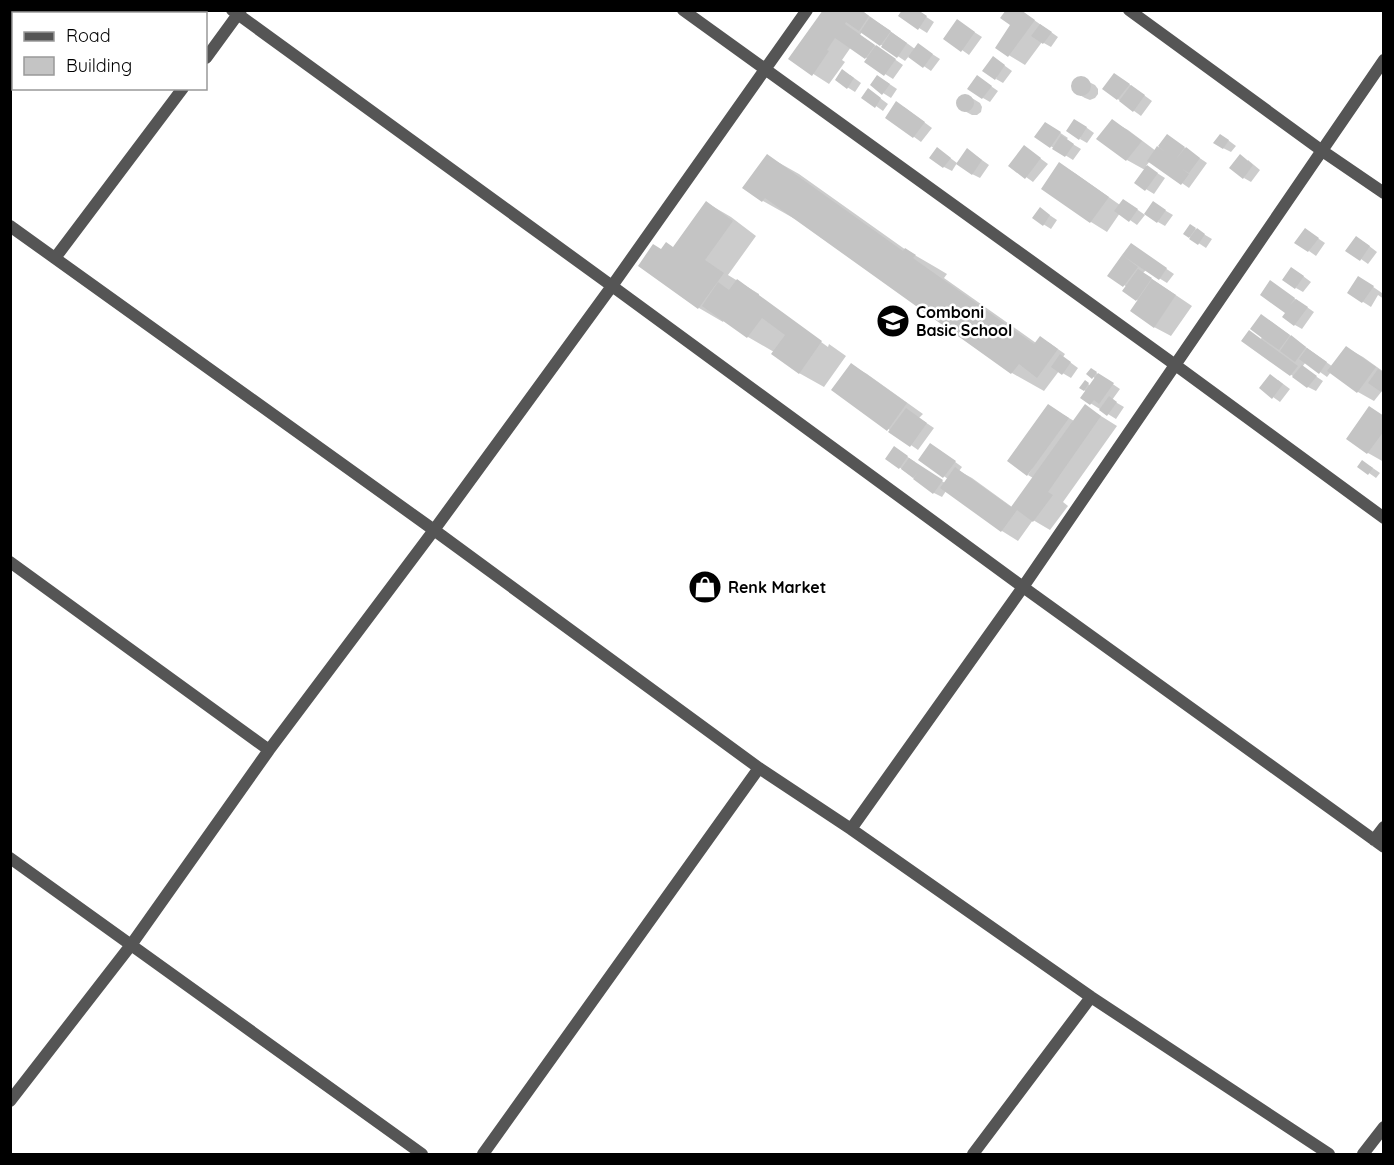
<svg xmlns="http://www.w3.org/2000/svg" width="1394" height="1165" font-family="Quicksand,sans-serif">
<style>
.shadow{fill:#0003}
.building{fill:#c4c4c4}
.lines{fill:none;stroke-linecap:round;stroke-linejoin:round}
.street{stroke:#555;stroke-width:12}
.labels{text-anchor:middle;stroke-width:5;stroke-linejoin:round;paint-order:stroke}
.poi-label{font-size:16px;font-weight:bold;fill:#000;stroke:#fff;text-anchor:start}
</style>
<rect width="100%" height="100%" fill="#fff"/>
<path class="shadow" d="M861,10L915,49L926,50L940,59L931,71L909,56L905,61L862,32L860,35L903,65L893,79L866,62L868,59L851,47L842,60L845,62L829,84L790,59Z
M916,10L934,22L927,33L900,16Z
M1027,15L1058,37L1051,47L1042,42L1025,65L997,48Z
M965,26L982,37L969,55L962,50Z
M1001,63L1012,71L1003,83L996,79Z
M850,75L861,83L855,92L847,87Z
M1081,78L1095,85L1098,89V94L1095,98L1090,100L1085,98L1076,93L1073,89V84L1076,79Z
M1122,79L1152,101L1141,116L1104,89Z
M885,81L897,89L891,98L883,93Z
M985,82L998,91L990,102L983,98Z
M876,95L888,104L883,111L876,106Z
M962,95H967L980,103L982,107L981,112L977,115H972L959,108L957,103L958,99Z
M904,107L932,128L921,142L887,117Z
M1112,121L1128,130L1156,151L1167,136L1207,163L1189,188L1150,161L1146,166L1165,178L1154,194L1136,183L1145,170L1127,160L1098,139Z
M1083,125L1094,133L1087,143L1080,139Z
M1053,128L1068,138L1066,140L1081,149L1073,160L1036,137Z
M1228,140L1236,146L1231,152L1223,148Z
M1025,147L1048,164L1033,182L1026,177Z
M945,154L957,163L952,171L944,167Z
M975,155L989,165L980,178L972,174Z
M767,156L799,174L906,250L937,268L947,274L944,278L1036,343L1048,342L1065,354L1063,357L1078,368L1071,378L1059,371L1044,391L1012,373L795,218V219L763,201Z
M1248,160L1260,170L1251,182L1244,178Z
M1060,164L1076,174L1120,205H1131L1145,215L1137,225L1120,213L1107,232L1091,222L1043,188Z
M707,203L731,217L756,236L728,275L759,294V297L828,347L829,344L846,356L824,387L799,373L774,352L748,337L724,320L723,322L699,308L662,250L674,248Z
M1161,208L1173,215L1165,226L1158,222Z
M1048,214L1057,220L1051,229L1043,224Z
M1190,226L1212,239L1206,248L1185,234Z
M1313,235L1325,243L1316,256L1309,251Z
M1364,242L1377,252L1368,264L1361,259Z
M1131,245L1174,274L1167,283L1146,270L1143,273L1192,306L1171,336L1154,327L1139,301L1124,291L1127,287L1110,276Z
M1299,273L1311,282L1303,292L1296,288Z
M1366,282L1382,293L1384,290V299L1378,295L1371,307L1349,293Z
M1278,287L1314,312L1302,329L1295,325Z
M1269,320L1333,367L1347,348L1363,357L1384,372V392L1382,391L1374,401L1358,392L1331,372L1327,377L1306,362L1302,367L1323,381L1316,391L1308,387L1243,340L1261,339Z
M851,365L867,374L923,414L919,418L934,428L918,450L833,390Z
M1092,370L1120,389L1112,400L1124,407L1116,419L1082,398L1087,392L1081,388L1085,382L1091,386L1096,379L1089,374Z
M1278,380L1290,389L1280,402L1273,397Z
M1085,406L1117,426L1063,502L1068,506L1050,530L1033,520L1018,541L1002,531L946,491L942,497L934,493L887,458L902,453L915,462L914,463L945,483L948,479L920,460L938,449L962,467L959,471L972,478L1012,507L1033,478L1028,475L1064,415L1074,421Z
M1384,416V462L1368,453L1348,438Z
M1370,466L1380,473L1376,478L1369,473Z"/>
<path class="building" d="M823,10H861L869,16L859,31L846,22L845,24L875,45L865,59L835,38L827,50L829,51L812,76L788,59Z
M902,10H918L927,16L918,30L898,16Z
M1006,10H1021L1035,20L1008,57L995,48L1010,25L1000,18Z
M870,17L891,31L880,46L860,32Z
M957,19L975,32L961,52L943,39Z
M1040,24L1052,32L1043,44L1031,36Z
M891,32L907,43L897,58L881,47Z
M918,43L933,54L923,68L908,57Z
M876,45L896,59L884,76L864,62Z
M993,56L1005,65L995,80L982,71Z
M842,69L854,78L847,89L835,80Z
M1114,73L1130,84L1117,100L1102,89Z
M877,75L890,84L882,95L870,85Z
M977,75L992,86L982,99L967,89Z
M1071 86a10 10 0 1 1 20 0a10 10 0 1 1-20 0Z
M1131,85L1145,95L1133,112L1119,101Z
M868,88L881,98L875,108L861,98Z
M956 103a9 9 0 1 1 18 0a9 9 0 1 1-18 0Z
M896,101L925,122L913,138L885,118Z
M1074,119L1087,127L1079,140L1066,131Z
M1112,119L1142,141L1126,161L1096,139Z
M1045,122L1061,132L1050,148L1034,137Z
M1167,134L1185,147L1176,159L1186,147L1200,158L1189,173L1182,169L1189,174L1181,185L1147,161L1157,146L1165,152L1158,146Z
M1220,134L1229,140L1223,149L1213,143Z
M1061,135L1074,144L1065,157L1052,149Z
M1024,145L1041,158L1025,179L1008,166Z
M937,147L951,158L943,168L929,158Z
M967,148L982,160L972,175L956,164Z
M767,154L903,251L905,248L916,255L913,258L1034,344L1040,336L1058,349L1037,378L1019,364L1011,374L765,198L762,202L742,188Z
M1240,154L1253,165L1243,179L1229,168Z
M1059,162L1109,197L1090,223L1041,189Z
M1147,165L1158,173L1145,191L1134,183Z
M1123,199L1138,209L1129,222L1114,211Z
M706,201L733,221L705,260L724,273L698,309L638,266L653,244L661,249L666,242L673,247Z
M1153,201L1166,210L1157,223L1144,214Z
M1040,207L1050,215L1043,226L1032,218Z
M1190,224L1196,228L1189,238L1183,234Z
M1197,228L1205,234L1198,245L1189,239Z
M1305,228L1319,238L1308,252L1294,243Z
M1356,236L1370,246L1360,261L1345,251Z
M1131,243L1167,268L1159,280L1122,255Z
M1122,255L1138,267L1123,287L1107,276Z
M1291,267L1304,276L1295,289L1282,280Z
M1138,269L1152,278L1136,301L1122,291Z
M1358,276L1374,286L1362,303L1347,293Z
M737,279L822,341L799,374L771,354L785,335L762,318L747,338L702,306L718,282L729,290Z
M1152,279L1176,295L1154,328L1130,311Z
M1270,280L1295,298L1290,305L1296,299L1308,307L1294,326L1282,317L1285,313L1260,295Z
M1261,314L1290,335L1279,350L1266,341L1271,334L1266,341L1250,329Z
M1249,330L1298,366L1290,376L1241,341Z
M1291,335L1306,347L1295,362L1280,351Z
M1346,346L1376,367L1357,393L1327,371Z
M1307,348L1327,362L1319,374L1299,359Z
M1060,354L1071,362L1062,375L1051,367Z
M851,363L907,403L887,431L831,390Z
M1302,365L1317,376L1307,388L1292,377Z
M1091,368L1097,372L1092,379L1086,374Z
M1378,369L1384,373V388L1381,392L1368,383Z
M1098,373L1114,383L1099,404L1094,400L1090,405L1080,398Z
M1270,374L1283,384L1272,399L1259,388Z
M1085,380L1089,383L1084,391L1079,388Z
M1109,396L1117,402L1107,416L1099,410Z
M1048,404L1069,418L1027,476L1007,461Z
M1085,404L1101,416L1048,492L1053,495L1033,522L1017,510L1001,532L940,488L955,467L1011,507Z
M1369,406L1384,416V431L1367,454L1346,439Z
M906,408L927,423L910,447L888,432Z
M930,443L956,461L943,478L918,460Z
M894,446L908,456L899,469L885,459Z
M909,458L943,480L933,494L913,479L918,472L913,478L901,469Z
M1362,460L1373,468L1368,475L1357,467Z"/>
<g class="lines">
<path class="street" d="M232,10L612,286L1023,587L1384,847
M683,10L1174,364L1384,518
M1129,10L1321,150L1384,193
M206,58L241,10
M10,226L434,530L759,768L851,829L1091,997L1329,1154
M55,258L183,88
M10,562L269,750
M851,829L1023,587L1384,60
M1374,840L1384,827
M10,858L422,1154
M10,1101L131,945L269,750L434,530L612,286L807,10
M483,1154L759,768
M973,1154L1091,997
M1363,1154L1384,1127"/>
</g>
<defs>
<g id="school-disc" transform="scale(1.725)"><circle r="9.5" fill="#000" stroke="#fff"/><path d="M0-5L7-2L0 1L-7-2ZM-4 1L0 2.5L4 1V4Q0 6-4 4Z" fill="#fff"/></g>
<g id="shop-disc" transform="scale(1.725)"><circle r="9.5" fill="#000" stroke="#fff"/><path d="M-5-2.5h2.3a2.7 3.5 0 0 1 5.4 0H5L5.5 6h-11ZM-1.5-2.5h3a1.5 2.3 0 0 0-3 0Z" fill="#fff"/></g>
</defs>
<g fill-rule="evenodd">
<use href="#school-disc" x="893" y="321"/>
<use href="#shop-disc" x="705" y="587"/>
</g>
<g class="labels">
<g class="poi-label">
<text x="916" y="318">Comboni<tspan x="916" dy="18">Basic School</tspan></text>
<text x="728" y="593">Renk Market</text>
</g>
</g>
<rect width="1394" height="1165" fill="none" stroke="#000000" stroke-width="24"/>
<rect x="12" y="12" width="195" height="78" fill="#ffffff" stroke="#999999" stroke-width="1.5"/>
<rect x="24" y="32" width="30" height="9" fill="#555555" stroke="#999999" stroke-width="1.5"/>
<text x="66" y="42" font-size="18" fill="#000000">Road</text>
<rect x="24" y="57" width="30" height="18" fill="#c4c4c4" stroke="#999999" stroke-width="1.5"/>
<text x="66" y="72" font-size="18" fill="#000000">Building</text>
</svg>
